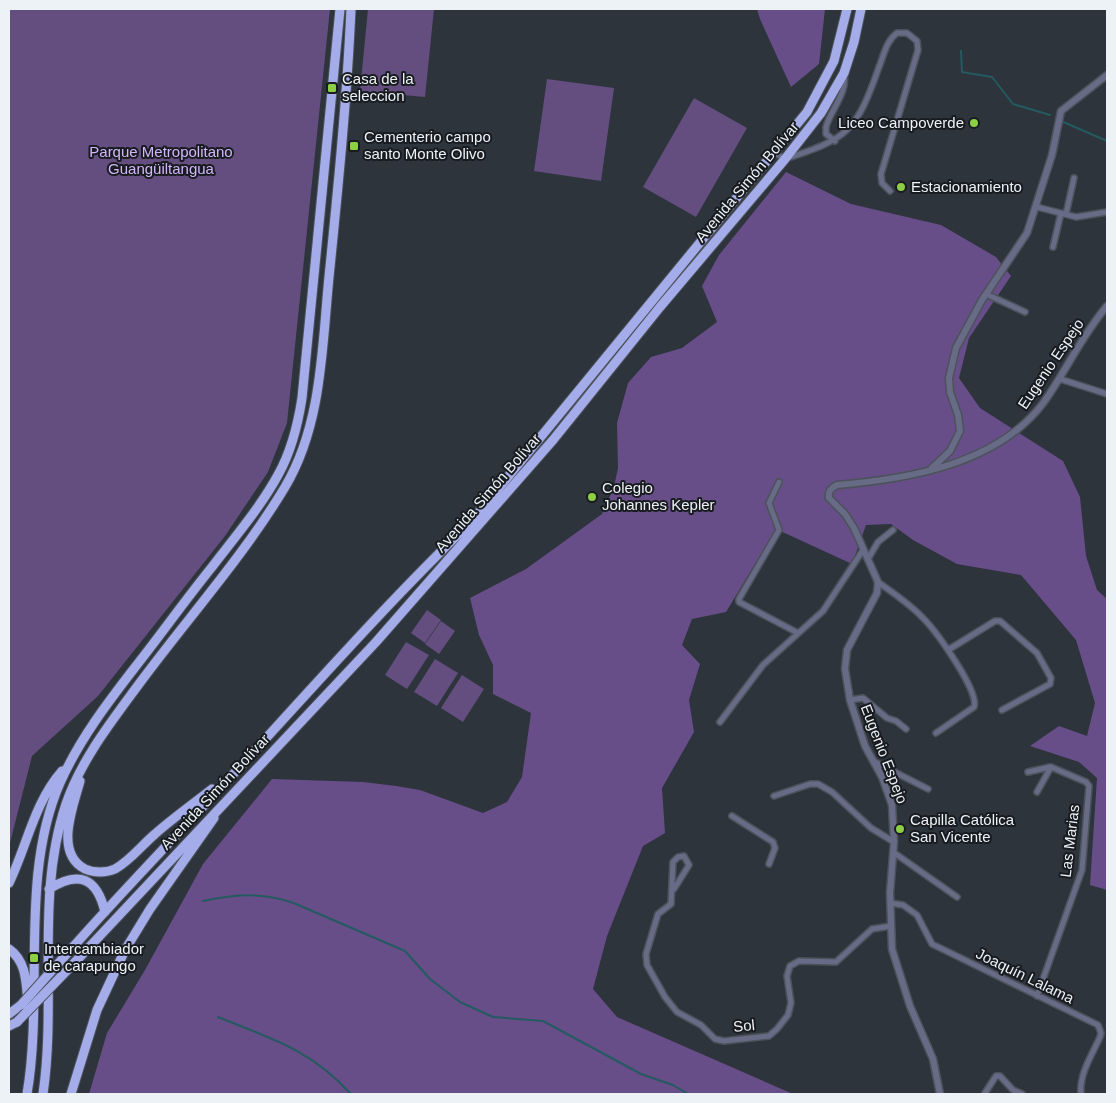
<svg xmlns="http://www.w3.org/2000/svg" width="1116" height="1103" font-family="Helvetica,sans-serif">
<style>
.green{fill:#634e7f}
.forest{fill:#674e88}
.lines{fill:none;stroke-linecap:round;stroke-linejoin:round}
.stream{stroke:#245a60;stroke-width:2}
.minor-casing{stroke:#4c525a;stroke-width:8}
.tertiary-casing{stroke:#4c525a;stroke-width:9}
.trunk-casing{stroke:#4c525a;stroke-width:11}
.minor{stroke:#676b86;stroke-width:5}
.tertiary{stroke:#676b86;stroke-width:6}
.trunk{stroke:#a5acea;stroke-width:9}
.trunk-bridge-casing{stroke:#4c525a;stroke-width:11;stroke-linecap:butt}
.trunk-bridge{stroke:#a5acea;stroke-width:9}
.poi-dot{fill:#8cce45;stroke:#181b1f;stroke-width:2}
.labels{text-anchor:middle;stroke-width:4;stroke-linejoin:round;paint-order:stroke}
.poi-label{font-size:15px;fill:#edf2f7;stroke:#181b1f;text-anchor:start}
.park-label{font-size:15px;fill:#d3b6fb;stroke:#181b1f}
.street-label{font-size:15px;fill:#edf2f7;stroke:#181b1f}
</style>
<rect width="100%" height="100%" fill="#2d343c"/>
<path class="green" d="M9,9H330L287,423L268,472L225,536L98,696L32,756L9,847Z
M368,9H434L425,97L360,91Z
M547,79L614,88L601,181L534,171Z
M694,98L747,128L696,217L643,187Z
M427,610L441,620L425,643L411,633Z
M441,621L455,631L439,654L425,644Z
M406,642L429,655L407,689L385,675Z
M435,659L458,673L437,706L414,692Z
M462,675L484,689L463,722L441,708Z"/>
<path class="forest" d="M757,9H825L819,64L791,87L760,19Z
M786,172L851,204L941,225L996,257L1011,276L969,338L959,378L980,408L1063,461L1080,497L1086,556L1097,590L1107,599V890L1090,885L1097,778L1079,762L1030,746L1059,726L1087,736L1095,703L1076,640L1021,575L957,564L913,540L891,524L866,525L852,564L776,529L726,612L692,619L682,645L700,664L689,700L694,732L662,788L665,833L643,846L607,936L593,989L617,1017L793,1094H89L107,1033L145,970L203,864L272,779L363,782L396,786L420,790L483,813L507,802L522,777L531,713L493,694V665L479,635L470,598L526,569L602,514L614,487L618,468L617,423L628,383L651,357L682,348L717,322L702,286L719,255Z"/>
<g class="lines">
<path class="stream" d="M961,51L962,72L992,77L1013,104L1050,115
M1061,121L1107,141
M203,901C236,894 265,892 296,904L405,951L430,979L460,1002L493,1017L543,1021L641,1074L673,1085L688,1094
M218,1017C272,1039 310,1049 351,1094"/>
<g class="minor-casing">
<path id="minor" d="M835,141L826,134V127C831,109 848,93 844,73
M774,152L785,159C849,138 856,132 879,67C884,55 886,41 897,33H907L917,41L918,50L881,174L882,183L890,191
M1037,207L1076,217L1107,212
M1066,214L1074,178
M1053,247L1061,213
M986,294L1025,312
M1060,379L1107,394
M779,482L769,503L779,530L739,599V602L798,633
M868,559L878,542L893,530
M878,582C893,593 910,604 923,618C936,631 980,692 974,707L936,733
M948,650L995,621H1000L1037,653L1051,678L1050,684L1002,710
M850,700L863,698L887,718L896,721L906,729
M720,722L763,665L823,611L863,550
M873,761L928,789
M1028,772L1050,767
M774,796L810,784H818L832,792L871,828L894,842
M732,816L773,842L775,848L769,864
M893,852L957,897
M674,889L689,865L684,856L678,857L673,862L671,904L658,914L646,954L647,965L665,997L677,1012L701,1025L715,1039L724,1041L769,1036L777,1029L788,1015L791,1003L787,976L790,966L799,961L836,962L872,929L891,926
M890,903L903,905L917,915L932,944L1098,1025L1101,1033L1100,1037C1092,1055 1079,1074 1081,1094
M1037,996L1082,870L1089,786L1086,782L1051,767L1037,792
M985,1093L996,1076H1000L1013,1090L1022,1094"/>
</g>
<g class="tertiary-casing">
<path id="tertiary" d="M932,468L950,451L960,431L958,415L950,392L949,378L956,348L982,300L1027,233L1052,155L1061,111L1107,75
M940,1094L933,1059L910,1006L892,949L890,893L894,842L892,805L882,777L865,746L850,700L845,669L847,650L877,593L878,582L854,528L845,514L829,498C828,491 831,488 837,485C909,479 998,464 1044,402C1066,371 1082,335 1107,306"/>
</g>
<g class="trunk-casing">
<path id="trunk" d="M80,781C73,807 54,853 85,869C94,873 106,873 115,869C130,861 142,845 155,834C173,818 193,804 212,789
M9,883C27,846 34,803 62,771
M49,889C79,870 97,878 105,912
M73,947C126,887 183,829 237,770C314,686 389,601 471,522L807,112L834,61L847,9
M9,949C27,962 26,983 28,1004
M79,958L376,642L553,440L660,307L785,159L821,113L844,73L854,42L861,9
M9,1014L21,1005
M9,1026L17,1022
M27,1094C44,995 19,876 60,783C79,740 108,702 136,666C162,633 186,599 212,567C234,538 260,508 278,475C291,452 298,424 302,398L340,9
M43,1094C57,998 35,896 66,804C81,760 111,722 139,684C187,619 243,557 285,487C322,425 322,347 329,277C338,188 347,98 351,9
M71,1094L97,1010L125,950L150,909L214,818"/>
</g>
<use href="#minor" class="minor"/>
<use href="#tertiary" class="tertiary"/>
<use href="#trunk" class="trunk"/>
<g class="trunk-bridge-casing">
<path id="trunk-bridge" d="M21,1005L73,947
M17,1022L79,958"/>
</g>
<use href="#trunk-bridge" class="trunk-bridge"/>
</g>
<g class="poi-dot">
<rect x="327" y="83" width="10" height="10" rx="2.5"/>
<circle cx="974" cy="123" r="5"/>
<rect x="349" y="141" width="10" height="10" rx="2.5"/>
<circle cx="901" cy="187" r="5"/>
<circle cx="592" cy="497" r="5"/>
<circle cx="900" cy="829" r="5"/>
<rect x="29" y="953" width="10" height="10" rx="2.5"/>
</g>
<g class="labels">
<g class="poi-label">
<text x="342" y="84">Casa de la<tspan x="342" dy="17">seleccion</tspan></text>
<text x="964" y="128" text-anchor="end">Liceo Campoverde</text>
<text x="364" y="142">Cementerio campo<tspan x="364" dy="17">santo Monte Olivo</tspan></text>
<text x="911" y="192">Estacionamiento</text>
<text x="602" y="493">Colegio<tspan x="602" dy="17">Johannes Kepler</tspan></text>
<text x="910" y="825">Capilla Católica<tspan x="910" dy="17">San Vicente</tspan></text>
<text x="44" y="954">Intercambiador<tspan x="44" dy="17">de carapungo</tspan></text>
</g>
<g class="park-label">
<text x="161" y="157">Parque Metropolitano<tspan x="161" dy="17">Guangüiltangua</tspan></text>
</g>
<g class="street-label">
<text transform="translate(747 182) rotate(-50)" y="5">Avenida Simón Bolívar</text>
<text transform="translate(1051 364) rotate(-56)" y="5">Eugenio Espejo</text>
<text transform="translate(488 493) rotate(-49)" y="5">Avenida Simón Bolívar</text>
<text transform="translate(884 754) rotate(69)" y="5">Eugenio Espejo</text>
<text transform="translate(215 792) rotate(-47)" y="5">Avenida Simón Bolívar</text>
<text transform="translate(1070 841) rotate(-83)" y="5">Las Marias</text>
<text transform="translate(1025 976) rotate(26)" y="5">Joaquín Lalama</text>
<text transform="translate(744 1026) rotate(-6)" y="5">Sol</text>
</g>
</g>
<rect width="1116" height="1103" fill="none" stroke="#edf2f7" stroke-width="20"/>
</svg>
